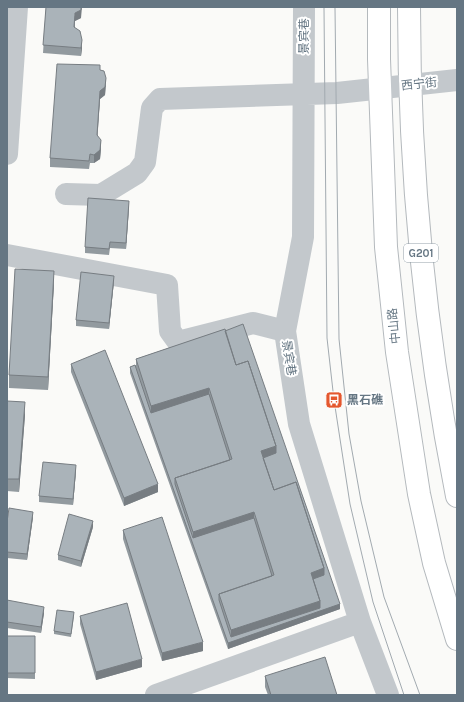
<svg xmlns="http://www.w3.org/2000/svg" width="464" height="702" font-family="Karla,'Noto Sans SC',sans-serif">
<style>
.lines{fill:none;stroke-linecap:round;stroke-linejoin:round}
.highway-casing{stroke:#b4b9bd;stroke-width:24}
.minor{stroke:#c3c8cc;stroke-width:22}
.highway{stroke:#fff;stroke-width:22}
.tram{stroke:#a2aab0;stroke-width:1}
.wall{fill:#929a9f}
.shaded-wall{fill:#777d82}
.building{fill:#aab3b9;stroke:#777d82}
.labels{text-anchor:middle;stroke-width:4;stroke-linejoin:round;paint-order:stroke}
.shield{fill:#fff;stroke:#939fa8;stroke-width:1}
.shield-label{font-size:11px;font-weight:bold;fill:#657683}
.street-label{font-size:12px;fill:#657683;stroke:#fff}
.poi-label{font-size:12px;font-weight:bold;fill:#657683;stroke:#fff;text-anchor:start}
</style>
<rect width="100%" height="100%" fill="#fafaf8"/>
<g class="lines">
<g class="highway-casing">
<path id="highway" d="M379,7V59L386,247L397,352L419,494L434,563L457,639
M409,7C409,171 425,335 457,496"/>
</g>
<path class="minor" d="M304,7L303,237L285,331L299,424L360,622L388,695
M7,154L17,7
M66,194L101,195L137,173L145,162L152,108L160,99L337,93L457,80
M7,255L167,285L170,331L178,342L253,323L285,331
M156,695L360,622"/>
<use href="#highway" class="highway"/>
<path class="tram" d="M324,7L327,338L334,400L350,504L373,602L404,695
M335,7L339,339L349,434L361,501L384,597L420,695"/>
</g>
<path class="wall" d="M46,7L81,18L75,21V28L82,48L81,56L43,53Z
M100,70L106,86L105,95L100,99L97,136L101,149L100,159L94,163H90L89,169L50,167V158Z
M129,207L126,249L110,248L109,255L85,253V247Z
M114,281L109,329L76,326V320Z
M54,283L48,390L9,388V375Z
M225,329L340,609L228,649L130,373V367L136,365V359Z
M71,364L158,492L124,506L71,372Z
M7,401L25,415L19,492L7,491Z
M76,471L73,505L39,502V496Z
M33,517L27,560L7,558V522Z
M93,527L81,567L58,560V555Z
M123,530L203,651L162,661L123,539Z
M7,600L44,613L41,633L7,628Z
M74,616L71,637L54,634V631Z
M80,616L142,667L96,680L80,624Z
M7,636H35V679L7,678Z
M265,676L337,695H268L265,687Z"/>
<path class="shaded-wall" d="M81,7H82L81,18L75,21L74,35L75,13Z
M82,40V48L81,56V48Z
M106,78L105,95L100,99L97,144V135L100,91Z
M101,140V149L100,159L94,163V155Z
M129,201V207L126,249V243Z
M54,271V283L48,390V377Z
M114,276V281L109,329V323Z
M209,388V400L151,419V406Z
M25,402V415L19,492V479Z
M276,446V459L263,464L261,451Z
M76,465V471L73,505V499Z
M158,484V492L124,506V498Z
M33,512V517L27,560V554Z
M254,512V524L193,544V532Z
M93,521V527L81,567V561Z
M324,568V581L312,585L311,573Z
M320,601L340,604V609L228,649V643L231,642V630Z
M44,607V613L41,633V627Z
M203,642V651L162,661V653Z
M142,659V667L96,680V672Z"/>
<path class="building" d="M46,7H81V10L75,13L74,27L80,31L82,40L81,48L43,45Z
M57,64L100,65V70L104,71L106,78L105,87L100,91L97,135L101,140L100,150L94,155L90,154L89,161L50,158Z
M88,198L129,201L126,243L110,242L109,249L85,247Z
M15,269L54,271L48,377L9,375Z
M81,272L114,276L109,323L76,320Z
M243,324L340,604L228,643L130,367L135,365L151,413L209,394L230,460L175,478V484L193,538L254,518L272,576L219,594V600L231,637L320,608V601L313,579L324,575V568L296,482L274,490L263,458L276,453V446L248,361L236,365L225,331Z
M225,329L236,365L248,361L276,446L261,451L274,490L296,482L324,568L311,573L320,601L231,630L219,594L274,575L254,512L193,532L175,478L232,459L209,388L151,406L136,359Z
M105,350L158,484L124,498L71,364Z
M7,401L25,402L19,479H7Z
M43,462L76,465L73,499L39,496Z
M9,508L33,512L27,554L7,552V522Z
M69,514L93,521L81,561L58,555Z
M162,517L203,642L162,653L123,530Z
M7,600L44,607L41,627L7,622Z
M127,603L142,659L96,672L80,616Z
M57,610L74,612L71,634L54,631Z
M7,636H35V673H7Z
M325,657L337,695H271L265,676Z"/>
<defs>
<g id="bus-square" transform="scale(0.9)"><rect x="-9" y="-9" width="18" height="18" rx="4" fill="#e4572e" stroke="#fff"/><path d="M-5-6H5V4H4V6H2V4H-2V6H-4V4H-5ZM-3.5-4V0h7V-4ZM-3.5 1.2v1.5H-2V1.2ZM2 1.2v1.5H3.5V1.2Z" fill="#fff"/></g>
</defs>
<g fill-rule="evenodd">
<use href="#bus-square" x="334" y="400"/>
</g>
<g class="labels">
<rect class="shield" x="404" y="244" width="34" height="18" rx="3"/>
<g class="shield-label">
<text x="421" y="257">G201</text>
</g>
<g class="street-label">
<text transform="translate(304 36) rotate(-90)" y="4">景宾巷</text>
<text transform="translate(419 84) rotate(-6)" y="4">西宁街</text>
<text transform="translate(394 326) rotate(-96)" y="4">中山路</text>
<text transform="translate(289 358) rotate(81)" y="4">景宾巷</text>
</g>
<g class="poi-label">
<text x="347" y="404">黑石礁</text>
</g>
</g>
<rect width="464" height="702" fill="none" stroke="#657683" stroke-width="16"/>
</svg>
